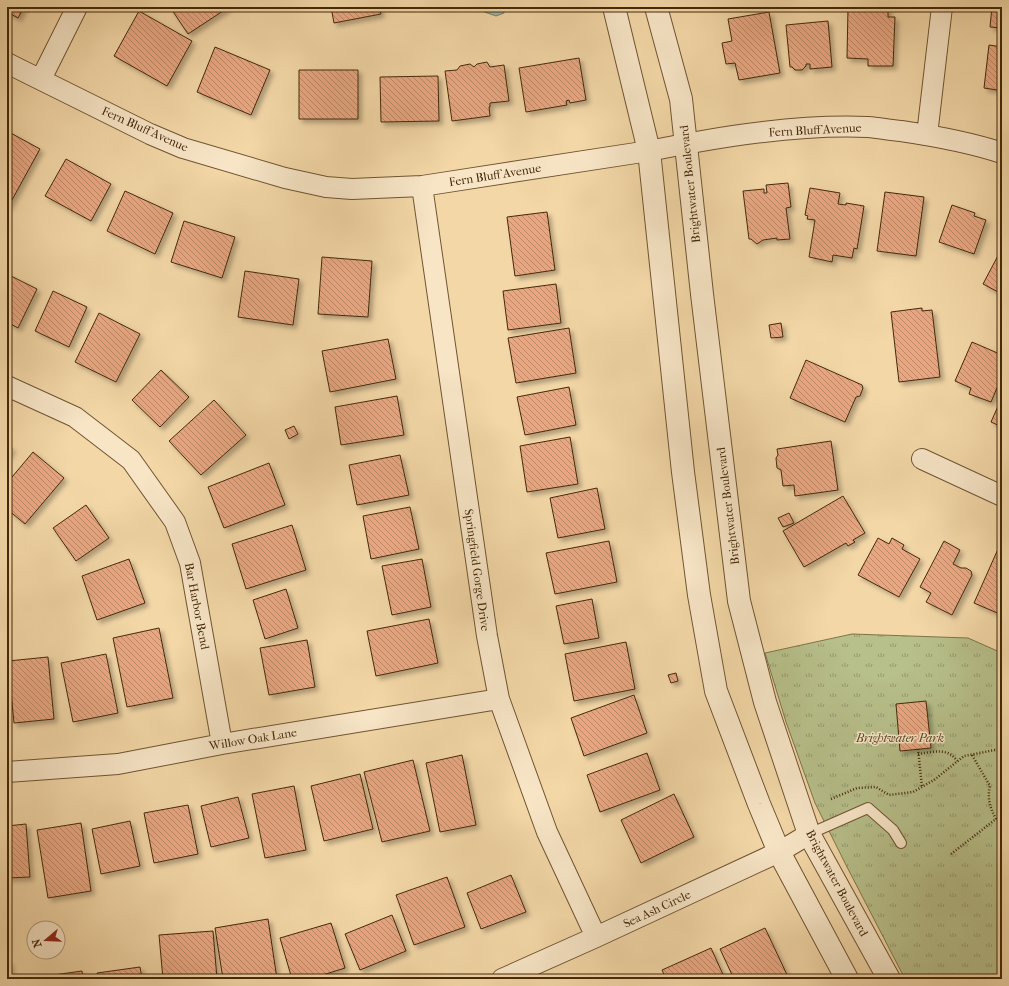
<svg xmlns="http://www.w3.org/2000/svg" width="1009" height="986" font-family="'IM FELL French Canon',serif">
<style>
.park{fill:url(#park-tufts);stroke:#7e744a}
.water{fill:#9bb9ab;stroke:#787f6b}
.building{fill:url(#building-back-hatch);stroke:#44290b;filter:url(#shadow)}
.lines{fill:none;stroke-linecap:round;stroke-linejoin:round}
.service-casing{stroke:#705432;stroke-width:12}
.minor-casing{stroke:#705432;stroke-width:22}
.tertiary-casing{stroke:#705432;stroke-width:24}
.path{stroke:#44290b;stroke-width:2.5;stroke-dasharray:1 2;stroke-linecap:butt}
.service{stroke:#f7e5c6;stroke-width:10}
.minor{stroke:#f7e5c6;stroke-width:20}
.tertiary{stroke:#f7e5c6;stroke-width:22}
.labels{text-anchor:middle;stroke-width:3;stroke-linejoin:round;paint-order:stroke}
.street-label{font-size:12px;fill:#44290b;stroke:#f7e5c6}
.park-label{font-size:12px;font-style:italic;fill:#5b4724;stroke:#f7e5c6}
</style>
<defs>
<pattern id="park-tufts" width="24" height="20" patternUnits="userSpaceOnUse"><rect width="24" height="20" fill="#b7bf8a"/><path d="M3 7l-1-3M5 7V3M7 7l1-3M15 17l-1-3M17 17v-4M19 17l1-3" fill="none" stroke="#969b6f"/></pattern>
<pattern id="building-back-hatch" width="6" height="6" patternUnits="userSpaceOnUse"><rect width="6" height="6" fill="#e9a781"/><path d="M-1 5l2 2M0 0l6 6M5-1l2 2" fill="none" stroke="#be8868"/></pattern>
<filter id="shadow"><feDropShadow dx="3.5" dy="3.5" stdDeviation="2" flood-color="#0004"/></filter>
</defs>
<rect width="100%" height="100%" fill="#f3d7a7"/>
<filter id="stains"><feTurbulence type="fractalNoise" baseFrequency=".005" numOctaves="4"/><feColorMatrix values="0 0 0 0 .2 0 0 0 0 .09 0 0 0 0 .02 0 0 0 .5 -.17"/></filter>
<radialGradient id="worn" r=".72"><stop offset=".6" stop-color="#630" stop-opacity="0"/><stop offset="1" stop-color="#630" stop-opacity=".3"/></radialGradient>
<path class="park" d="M852,634L968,638L1002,653V979H905L846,865L815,803L786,722L765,653Z"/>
<path class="water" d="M474,7H503L504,13L496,16L479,10H475Z"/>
<path class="building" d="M7,7H24L18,18L7,12Z
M170,7H229L188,34Z
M331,7H379L381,14L334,23Z
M851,7H888V17H895L893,66H868V59L847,58L848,8Z
M992,7H1002V28L990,27Z
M139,11L192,41L167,86L114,56Z
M769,12L780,73L739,80L735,63L726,64L722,43L732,41L728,19Z
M828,21L832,67L810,69V64H806V66L802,70H795L792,67H790L786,25Z
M989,45L1002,47V93L999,92L997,90L984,88Z
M215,47L270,70L251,115L197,92Z
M579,58L586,100L570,103L569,100L566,101L567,105L526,112L519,68Z
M487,62L490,67L504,65L509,101L490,103V107H489L490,116L452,121L445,71L457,70L460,66L470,64L474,67L477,64Z
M299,70H358V119H299Z
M438,76L439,121L381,122L380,77Z
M7,131L40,149L7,209Z
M66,159L111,184L91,221L45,196Z
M788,183L791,207L786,208L790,239L777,240V238L763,240L757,244L751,239H749L743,191L764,189V193H767L766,185Z
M810,188L840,193L838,204L846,205V203L864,206L857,249L854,248L852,258L833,255L832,262L809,257L815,220L807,219L808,216L805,215Z
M125,191L173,213L155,254L107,231Z
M885,192L924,197L916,256L877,251Z
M952,205L975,213L974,216L986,220L974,254L939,242Z
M547,212L555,270L515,276L507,217Z
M184,221L235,237L222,278L171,262Z
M1002,248V294L983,284Z
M322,257L372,261L368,317L318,314Z
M245,271L299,279L293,325L238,317Z
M7,274L37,289L18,328L7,322Z
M556,284L561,323L508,330L503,291Z
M53,291L87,307L69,347L35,331Z
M922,308V311L932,310L940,377L899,382L891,312Z
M99,313L140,334L116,382L75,362Z
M781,323L783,337L771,338L769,325Z
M569,328L576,373L516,383L508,338Z
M388,339L396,379L330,392L322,351Z
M972,342L1002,355V376L991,402L969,394L971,388L955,381Z
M806,360L862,385L863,388L860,396L856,397L845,422L790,398Z
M161,370L189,397L160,427L132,400Z
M569,387L576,425L525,435L517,397Z
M397,396L404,435L341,445L335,407Z
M1002,397V427L991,422Z
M214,400L246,435L201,475L169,441Z
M294,426L298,434L289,439L285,430Z
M570,437L578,484L527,492L520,446Z
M831,441L838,490L795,496L794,485L783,486L781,470L777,468L776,458L778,455L777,449Z
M7,446L12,448L7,458Z
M33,452L64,478L25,524L7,509V483Z
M400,455L409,495L357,505L349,465Z
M269,463L285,505L224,528L208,487Z
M597,488L605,529L558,538L550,498Z
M843,496L865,533L853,540L855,542L848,546L846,543L804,567L783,531Z
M86,505L109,538L76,561L53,528Z
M410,507L419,549L371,559L363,516Z
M789,513L794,523L783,527L778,518Z
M292,525L306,570L246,589L232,544Z
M878,538L889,544L892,538L904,545L902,549L920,559L899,597L858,575Z
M609,541L617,582L555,594L546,553Z
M944,541L960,550L953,564L961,568H966L971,571L972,575L952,615L926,602L931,593L920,587Z
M998,549L1002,550V615L974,603Z
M129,559L145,603L97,620L82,576Z
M422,559L431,607L392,615L382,566Z
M286,589L298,628L265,639L253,600Z
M592,599L599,638L564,644L556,606Z
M429,619L438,663L376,676L367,631Z
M159,628L173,698L127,707L113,638Z
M307,640L315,687L269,695L260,648Z
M626,642L635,689L574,701L565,654Z
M106,654L118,713L73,722L61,663Z
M48,657L54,719L14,723L8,661Z
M676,673L678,681L671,683L668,675Z
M634,695L647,733L584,756L571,718Z
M926,701L931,748L900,751L896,704Z
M647,753L660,790L600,812L587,775Z
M462,755L476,825L440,832L426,763Z
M413,760L430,831L382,842L364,772Z
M360,774L373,829L324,841L311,786Z
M294,786L306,850L265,858L252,794Z
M674,794L694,837L641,863L621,820Z
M238,797L249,838L211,847L201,806Z
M188,805L198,854L154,863L144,813Z
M130,821L140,866L101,874L92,829Z
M81,823L91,891L48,898L37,830Z
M26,824L30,877L7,878V826Z
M511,875L526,912L481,929L467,893Z
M447,877L465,927L414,945L396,895Z
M392,915L406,951L360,970L345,934Z
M268,919L277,979H223L215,928Z
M331,923L345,968L310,979H292L280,938Z
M765,928L789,979H734L720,949Z
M213,931L217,979H163L159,935Z
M711,948L725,979H666L662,970Z
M9,961L12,979H7V962Z
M140,967L142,979H98L97,973Z
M82,971L83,979H32V978Z"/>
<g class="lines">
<g class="service-casing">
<path id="service" d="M809,834L868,808L893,830L901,843"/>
</g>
<g class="minor-casing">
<path id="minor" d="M7,63L150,134L183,148L285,178L326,187L352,189L422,186L649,151C718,137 797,124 868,127C879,128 890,130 901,131C935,136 969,142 1002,153
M41,79L77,7
M927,135L942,7
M422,186L487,636L499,699L547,832L596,937
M7,386L75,417L131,460L175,522L190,563L222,744
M922,459L1002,496
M7,772L118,764L222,744L499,699
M502,979L596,937L779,852L809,834"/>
</g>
<g class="tertiary-casing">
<path id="tertiary" d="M614,7L649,151L683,472L699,595L716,691L759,804L779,852L847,979
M656,7L681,99L702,294L739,601L765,702L809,834L889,979"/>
</g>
<path class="path" d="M918,749L922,787
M918,754C933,752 948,747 957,761
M831,799L857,788L876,787L889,795L913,792L934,780L964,756L995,750L1002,751
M951,854L996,819C990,808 987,798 990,786L972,755"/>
<use href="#service" class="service"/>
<use href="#minor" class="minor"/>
<use href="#tertiary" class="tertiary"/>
</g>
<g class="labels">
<g class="street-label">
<text transform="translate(145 129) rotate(24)" y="4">Fern Bluff Avenue</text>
<text transform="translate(815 130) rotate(-3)" y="4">Fern Bluff Avenue</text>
<text transform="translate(495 175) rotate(-9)" y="4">Fern Bluff Avenue</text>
<text transform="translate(690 184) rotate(-96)" y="4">Brightwater Boulevard</text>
<text transform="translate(728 506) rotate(-97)" y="4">Brightwater Boulevard</text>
<text transform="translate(477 570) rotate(82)" y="4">Springfield Gorge Drive</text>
<text transform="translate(197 606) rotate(79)" y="4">Bar Harbor Bend</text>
<text transform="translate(253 739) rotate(-9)" y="4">Willow Oak Lane</text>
<text transform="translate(837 883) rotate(62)" y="4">Brightwater Boulevard</text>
<text transform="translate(657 909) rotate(-25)" y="4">Sea Ash Circle</text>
</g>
<g class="park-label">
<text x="900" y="742">Brightwater Park</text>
</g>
</g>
<rect width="1009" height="986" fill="none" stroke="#f3d7a7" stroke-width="24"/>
<rect x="8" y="8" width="993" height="970" fill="none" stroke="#44290b" stroke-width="2"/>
<rect x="12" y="12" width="985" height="962" fill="none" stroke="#44290b"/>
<g transform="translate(46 940) rotate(251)"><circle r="19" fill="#f7e5c6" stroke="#af9a7b"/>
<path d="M0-3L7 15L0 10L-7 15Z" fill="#8f2418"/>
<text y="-6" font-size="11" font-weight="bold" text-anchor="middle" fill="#44290b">N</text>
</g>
<rect width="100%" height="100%" filter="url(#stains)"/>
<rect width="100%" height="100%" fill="url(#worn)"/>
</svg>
